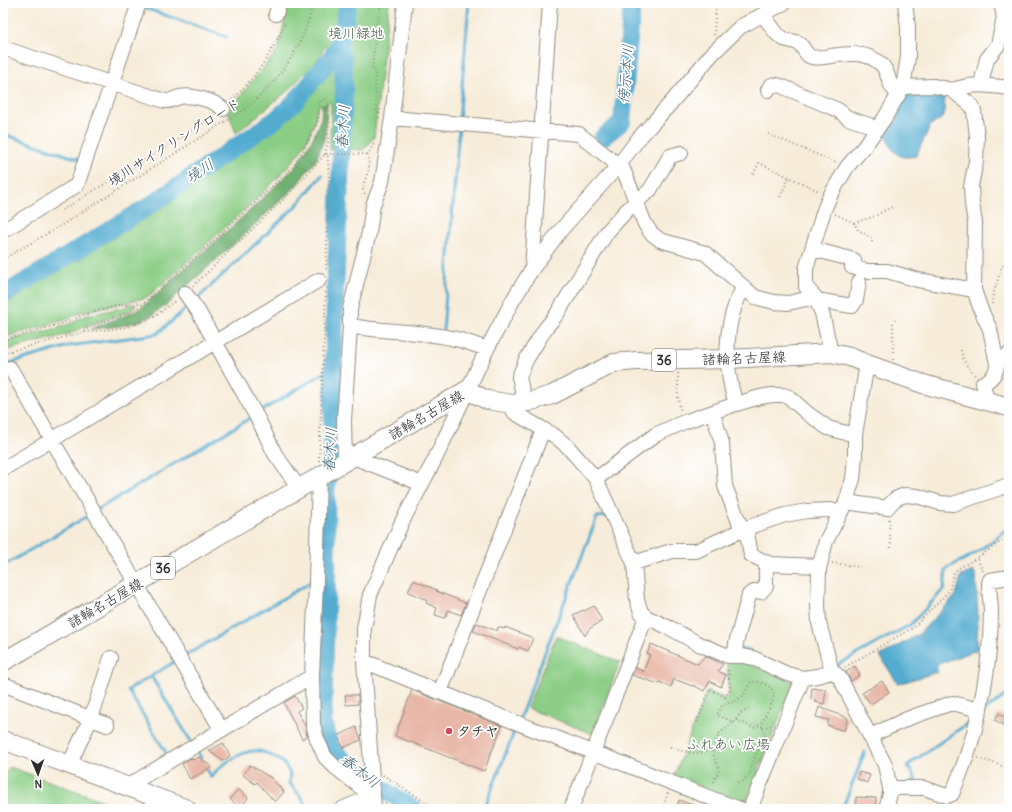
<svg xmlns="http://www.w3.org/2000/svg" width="1012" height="812" font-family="Delius,'Klee One',sans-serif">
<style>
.green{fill:#8bcd85;stroke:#5b7c58}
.forest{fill:#70b072;stroke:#4e6e4e}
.water{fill:#52acd0;stroke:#3e6c7e}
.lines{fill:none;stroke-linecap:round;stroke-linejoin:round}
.stream{stroke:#52acd0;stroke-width:3}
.river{stroke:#52acd0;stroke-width:18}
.building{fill:#e8b7a7}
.minor-casing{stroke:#918c82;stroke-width:16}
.major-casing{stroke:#918c82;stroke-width:20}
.path{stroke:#918c82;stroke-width:2;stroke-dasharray:1 3;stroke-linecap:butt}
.minor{stroke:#fff;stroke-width:14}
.major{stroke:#fff;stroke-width:18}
.poi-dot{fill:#d1495b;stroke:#fff;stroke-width:1.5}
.labels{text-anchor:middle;stroke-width:3.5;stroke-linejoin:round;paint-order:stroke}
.shield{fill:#fff;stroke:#6b6b6b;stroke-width:1}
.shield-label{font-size:13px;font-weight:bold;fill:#2b2b2b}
.park-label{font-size:14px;fill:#485c46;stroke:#fff}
.street-label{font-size:14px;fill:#2b2b2b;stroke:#fff}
.poi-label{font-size:14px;font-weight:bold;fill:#2b2b2b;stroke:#fff;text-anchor:start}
.water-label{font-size:15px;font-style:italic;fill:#3b5f6d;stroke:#fff}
</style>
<rect width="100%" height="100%" fill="#fff"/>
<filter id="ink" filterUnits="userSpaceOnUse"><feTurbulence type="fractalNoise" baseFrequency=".025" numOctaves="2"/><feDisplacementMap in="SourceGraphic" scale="8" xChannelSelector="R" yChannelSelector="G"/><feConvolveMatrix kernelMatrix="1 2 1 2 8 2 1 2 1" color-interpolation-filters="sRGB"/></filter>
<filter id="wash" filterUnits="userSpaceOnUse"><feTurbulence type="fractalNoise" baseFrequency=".012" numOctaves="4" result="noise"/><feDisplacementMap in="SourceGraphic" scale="16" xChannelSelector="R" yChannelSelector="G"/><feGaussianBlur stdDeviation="0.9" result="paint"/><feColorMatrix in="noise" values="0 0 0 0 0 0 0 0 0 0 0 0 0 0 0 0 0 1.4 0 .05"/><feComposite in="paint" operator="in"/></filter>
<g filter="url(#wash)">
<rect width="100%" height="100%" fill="#f7ecd9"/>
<path class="green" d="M289,3H389L374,138L363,150L347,149L349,66L325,46L310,73H304L290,89L236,133L228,111L278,50Z
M332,64L341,66L339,150H330L331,102L318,106C315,123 309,139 299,153C284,174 264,191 246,208C215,237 183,266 151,294L145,298L81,312L68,319L3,338V305L64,267L83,258L91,249L104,239L141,218L203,178L280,124L317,85L324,72Z
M128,304L136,305L130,311L91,324L69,334L3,351V342L58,328L74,322L84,316L125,307Z
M556,636L620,662L593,734L527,708Z
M733,658L794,682L745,804L674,776L707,691L726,699L729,694L727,665Z
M10,767L126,809H3V775Z"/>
<path class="forest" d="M327,104L325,137L316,160L294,188L236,242L165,306L150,317L137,322L120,326L91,329C108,321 126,317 142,307L247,213L296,166L312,140L321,118L322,106Z"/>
<path class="water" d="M923,89L943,95L945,97L944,117L931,125L916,156C907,158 899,158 893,150C890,145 886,138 885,133C885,123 902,100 907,91Z
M973,571L976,575L978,614L977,650L936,665L938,672L898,684L880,656L919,634L956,595L961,576Z"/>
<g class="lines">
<path class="stream" d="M128,3L135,5
M247,5L248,3
M142,7L227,37
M459,121L469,3
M3,134L81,160
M195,301L297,205L322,175
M443,332L459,128
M3,365L69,346L157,334L189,306
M258,413L334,367
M97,510L252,417
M3,566L91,514
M320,578L327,574
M739,649H746L751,651
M183,657L311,582
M835,666L910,625L944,589L946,570L949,567L971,556L994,540L1009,527
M797,670L809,671
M151,676L192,743
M984,711L1009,693
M519,720L597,517L608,516
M196,749L203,762
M168,756L128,690L176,661
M206,767L211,777C220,765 243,749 259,751C263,751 278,759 281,761C285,764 288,770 290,774L289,783L302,798L308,809
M913,782L916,781L908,765L971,721
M484,809L516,727
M842,809L865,752"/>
<path class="river" d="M337,50L343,59L344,91L335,291L332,454L326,491L327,574L323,720L330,747L343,759L358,773L414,809
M603,137L622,122L632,3
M3,295L149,206L275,120L295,102L337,50L343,30L348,3"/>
</g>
<g id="blocks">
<path class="building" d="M413,580L437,590L436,591L466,603L461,615L448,610L445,618L435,615L437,608L426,603L427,600L408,592Z
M594,606L602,621L589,629L585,636L573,615L583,610L584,611Z
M477,623L497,631L498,627L505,629V627L533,638L528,651L519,647L518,649L473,631Z
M651,644L698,664L705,656L723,664L718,671L726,675L721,687L710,681L704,691L693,685L692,686L674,679L671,687L659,682V684L632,675L635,668L643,671V672L650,655L647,654Z
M855,666L860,675L851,681L846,672Z
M882,681L889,692L871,704L862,693Z
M812,688L826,690L824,704L815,702V700L811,699Z
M412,690L502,726L484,771L395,736Z
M345,695H358V704L346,705Z
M295,696L302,708L297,711L305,725L307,736L302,739L284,703Z
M819,707L848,718L844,731L827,725L829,720L816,717Z
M999,713L1009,720V729L995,720Z
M356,727L361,740L343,748L338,736Z
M223,743L230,756L223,761L209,751Z
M199,757L212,767L190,779L182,764L191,758L193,760Z
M250,765L271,778L284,792L275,802L257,782L255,784L243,775Z
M859,772L870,775L867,783L857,779Z
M238,789L248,798L240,808L230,799Z
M856,797L876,798V809H856Z
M679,800L701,808V809H676Z"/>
</g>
</g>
<g filter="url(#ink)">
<use href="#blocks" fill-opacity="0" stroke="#918c82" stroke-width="1"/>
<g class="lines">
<g class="minor-casing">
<path id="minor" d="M276,14L279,3
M763,15L777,34L784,39L799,43C802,46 805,52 808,55C818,65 858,41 882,65C887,70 888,79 891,85C893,89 896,92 898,95
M3,48L165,101C171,102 174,98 180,97C192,94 215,101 223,109
M981,84L987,59L998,45L1004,17L1001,3
M903,87L934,86L952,90L972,106L974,111L977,136L976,161L971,186L972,204L975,223L974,290L981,310L990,329L997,364C997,373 991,380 983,383L987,401
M768,90C771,83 774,84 781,86L838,110L848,118L869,125L876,129
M952,90C973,83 987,85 1009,88
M392,118L579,134L623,169L645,224L651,233L660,240L705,253L755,297L774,302L788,303L815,297
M3,231L77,185L139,3
M813,249L854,260L852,267L867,271H887L918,280L974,290
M532,269L550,3
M185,293L198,311L259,421L275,454L299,488
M816,300L852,306L856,300L859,282
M350,326C384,332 418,331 451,338C463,340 475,345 487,349
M831,353L822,313L815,297L806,287V269L824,210L830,196L847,167L864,147L884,119L903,87L908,57V27L905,3
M997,364L1009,354
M10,368L221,729
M525,403L519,377L526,360L545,329L557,314L607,232L627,210L650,190L670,156L681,153
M512,404V409L515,413L555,436L568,447L596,479L634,563L637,600L641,612L646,617L670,628L699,644L728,656H743L753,658L787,674L803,678L817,676L832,672L836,674L840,678L885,765L890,788V794L886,809
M736,404C724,367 723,322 744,287
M713,413L722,443L725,486L742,530
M355,455L358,459L422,484
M345,461L344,421L350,326V309L369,233L373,205L382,182L392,118L405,3
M3,469L319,280
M319,476L316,582L312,676L313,724L317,739L325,757L335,767L364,790
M596,479L655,435L684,422L736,404L760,397L772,395H783L789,397L807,413L828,428L842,432L855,434
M846,502L887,508L895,499L905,495L917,496L940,503L953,504L1009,485
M746,528L751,555L770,564L820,566
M634,563L672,551H696L746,528L785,515L807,511L831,510L839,514
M735,656L736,643L749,595L756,591L761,592L766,586V562
M364,661C450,697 537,731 624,764C663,779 701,795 740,809
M832,672L819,623L818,605L819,569L826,541L846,502L853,479L855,457V434L867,364
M3,684L107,725
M440,692L543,430
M870,736L909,718L952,703L980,710
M69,765L91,718L111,658
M126,787L312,676
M890,788H924L947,796L952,794C977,737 990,675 991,613C991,603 989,593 989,583L990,580L1009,577
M342,809L365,799L373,798
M374,809L364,661V629L370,595L402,522L435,459L487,349L513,300L532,269L560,231L618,166L639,138L670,104L712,54L740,27L784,3
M571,809L646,617
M750,809L803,678"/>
</g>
<g class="major-casing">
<path id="major" d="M3,662L467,390L487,400L512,404L528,402L552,395L614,363L636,361L729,359L831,353L850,357L867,364L923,384L1009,407
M3,740L187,809"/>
</g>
<path class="path" d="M714,35L716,3
M232,100C255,78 273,52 285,22
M379,113L376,111L375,71L372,69L376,29L381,3
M379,118L380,109
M768,134L837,163
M753,174L759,163L819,191
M365,194L363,190L364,183L369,169L368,154L375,142
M780,197L789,178
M62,210L182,137L213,116
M835,214L854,223L858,230L870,237L872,239V243
M854,223L875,216L884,211L894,206
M3,246L9,242
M3,259L57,228L247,108C280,79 304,47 313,3
M193,286L287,196L325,154H368
M992,304L993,295L1002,266L1009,264
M80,333L96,324L129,313L137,309L186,266L293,167L311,136L317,122L320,102L326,98L329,104L328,141L325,154L328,157L329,183L326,272
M3,340L60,324L75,319L82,315L123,305L142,303
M961,350C963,361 967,367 975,375
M3,353L80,333L127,327L144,321L158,314L176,300
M893,360V323L896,318
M678,373V398L681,412
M319,461L326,290
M889,519L891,550
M832,563L860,567
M983,571L977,558L1009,536
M845,667L914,627L949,591L954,573L957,569L977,558
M749,709L741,713L734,722L717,715L723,704L731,703L743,696L751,682C756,680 770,684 772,690C774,693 774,697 773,700L761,724L763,728
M736,720L754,728L761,724
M697,722L710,689L725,697L730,689L728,667
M670,747C686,753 695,755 712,750
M978,758L1009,768
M383,775L436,809
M738,782L743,781L749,776L754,758L764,740L765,736L763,728L772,725
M714,786V781L719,770L712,750L720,733L734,722
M385,803L394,809
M662,809L668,793"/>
<use href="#minor" class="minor"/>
<use href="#major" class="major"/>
</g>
</g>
<circle class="poi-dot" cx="449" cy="731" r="4"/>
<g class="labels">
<g class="shield">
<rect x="652" y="349" width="24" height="22" rx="3"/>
<rect x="151" y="557" width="24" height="22" rx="3"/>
</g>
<g class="shield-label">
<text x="664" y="365">36</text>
<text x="163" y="573">36</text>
</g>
<g class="park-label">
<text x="356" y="38">境川緑地</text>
<text x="728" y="749">ふれあい広場</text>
</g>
<g class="street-label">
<text transform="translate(174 142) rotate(-32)" y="5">境川サイクリングロード</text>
<text transform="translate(744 358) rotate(-2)" y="5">諸輪名古屋線</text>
<text transform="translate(426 415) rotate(-30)" y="5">諸輪名古屋線</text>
<text transform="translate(105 603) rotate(-30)" y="5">諸輪名古屋線</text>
</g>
<g class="poi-label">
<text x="457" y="736">タチヤ</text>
</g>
<g class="water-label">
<text transform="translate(626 74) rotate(-85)" y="5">傍示本川</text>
<text transform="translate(343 127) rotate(-87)" y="5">春木川</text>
<text transform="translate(200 171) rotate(-34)" y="5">境川</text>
<text transform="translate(330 450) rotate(-86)" y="5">春木川</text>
<text transform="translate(360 771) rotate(38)" y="5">春木川</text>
</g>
</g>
<rect width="1012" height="812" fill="none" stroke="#fff" stroke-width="16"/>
<g transform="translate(38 774) rotate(178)" stroke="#ffffff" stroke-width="3" paint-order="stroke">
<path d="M0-3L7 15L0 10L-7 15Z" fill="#2b2b2b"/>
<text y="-6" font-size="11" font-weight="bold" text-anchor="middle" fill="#2b2b2b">N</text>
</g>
</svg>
